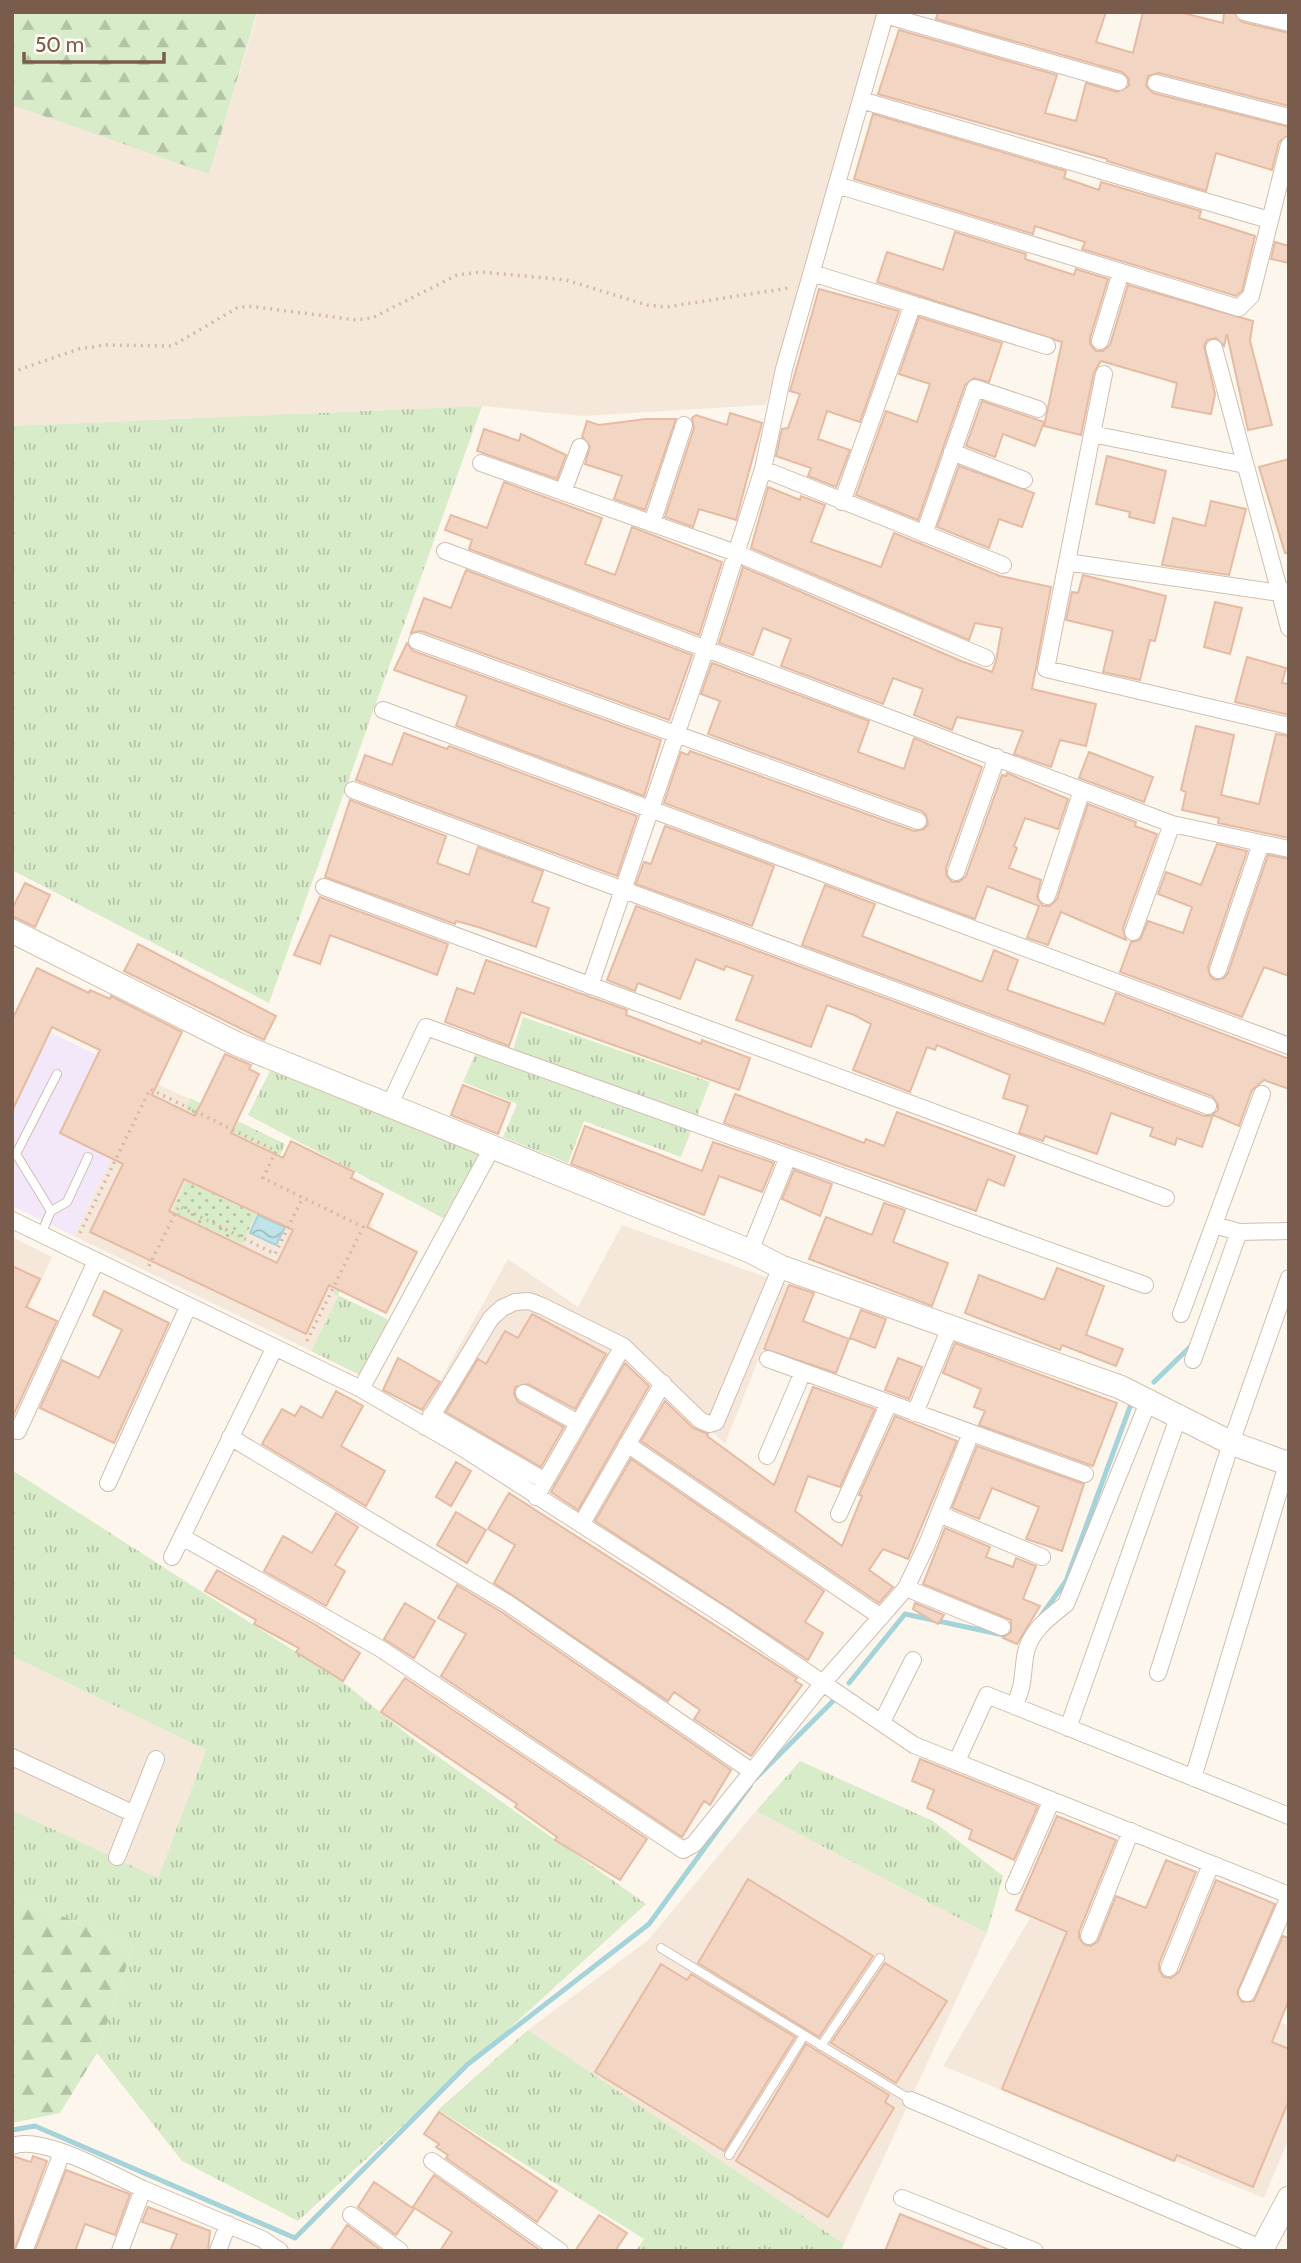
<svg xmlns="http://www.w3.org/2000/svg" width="1301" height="2263" font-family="Cabin,sans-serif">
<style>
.residential{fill:#f5e8da}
.education{fill:#f3e8fa}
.grass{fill:url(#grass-tufts)}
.forest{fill:url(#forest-firs)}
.garden{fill:url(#garden-dots)}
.water{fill:url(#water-waves);stroke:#a5d3da;stroke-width:2}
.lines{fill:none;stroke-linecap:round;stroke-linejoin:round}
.stream{stroke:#a5d3da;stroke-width:5}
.building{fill:#f3d5c3;stroke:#e6bba3;stroke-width:2;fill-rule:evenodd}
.lane-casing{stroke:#d1beb0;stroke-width:10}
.street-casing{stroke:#d1beb0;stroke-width:18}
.secondary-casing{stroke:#d6c0b0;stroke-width:25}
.path{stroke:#d9b8a5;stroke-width:3.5;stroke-dasharray:2 5;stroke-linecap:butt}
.lane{stroke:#fff;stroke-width:8}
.street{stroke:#fff;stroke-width:16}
.secondary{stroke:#fff;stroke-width:23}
</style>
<defs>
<pattern id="grass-tufts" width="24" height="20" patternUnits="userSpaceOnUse" patternTransform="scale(1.75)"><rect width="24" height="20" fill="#d8ecc9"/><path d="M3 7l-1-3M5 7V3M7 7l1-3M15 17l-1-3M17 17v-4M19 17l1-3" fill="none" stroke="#b4c2a5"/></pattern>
<pattern id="forest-firs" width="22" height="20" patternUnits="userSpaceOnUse" patternTransform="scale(1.75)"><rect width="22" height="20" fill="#d8ecc9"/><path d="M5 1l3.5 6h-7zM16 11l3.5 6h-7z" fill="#b4c2a5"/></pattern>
<pattern id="garden-dots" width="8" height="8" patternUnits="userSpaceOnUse" patternTransform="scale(1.75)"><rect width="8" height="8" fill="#d8ecc9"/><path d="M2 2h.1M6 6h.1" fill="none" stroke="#b4c2a5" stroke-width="1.8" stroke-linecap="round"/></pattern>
<pattern id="water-waves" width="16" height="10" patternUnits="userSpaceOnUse" patternTransform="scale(1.75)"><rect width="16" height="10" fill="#bfe3e8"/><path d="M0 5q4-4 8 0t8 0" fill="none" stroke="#a0bbbe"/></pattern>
</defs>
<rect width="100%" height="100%" fill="#fdf6ec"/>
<path class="residential" d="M258,12H881L766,405L582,416L482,406L12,426V105L209,173Z
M149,1080L285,1144L271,1176L373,1224L311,1351L74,1236Z
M622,1225L788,1285L725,1444L627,1352L553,1487L422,1413L508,1259L578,1307Z
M12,1237L52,1257L12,1344Z
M12,1656L206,1750L158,1878L12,1810Z
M756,1811L987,1933L844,2244L528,2030L648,1940Z
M1030,1918L1289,2026V2138L1264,2198L943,2066Z"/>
<path class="education" d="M12,1014L149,1080L74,1236L12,1206Z"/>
<path class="grass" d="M482,406L269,1003L12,870V426Z
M523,1017L710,1082L681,1157L584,1121L568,1163L503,1137L517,1104L463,1082L481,1040L513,1050Z
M270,1071L482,1150L443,1218L248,1115Z
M190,1098L285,1144L280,1155L185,1109Z
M365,1227L370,1230L338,1295L391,1321L364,1377L311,1351L338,1296L333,1293Z
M12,1470L344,1683L416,1741L646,1904L298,2221L182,2161L97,2053L133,1947L12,1894V1810L158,1878L206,1750L12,1656Z
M800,1761L933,1821L1003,1876L987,1933L756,1811Z
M528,2030L844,2244L841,2251H636L644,2239L438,2110Z"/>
<path class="forest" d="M12,12H257L209,174L12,105Z
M12,1894L133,1947L97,2053L60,2113L12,2123Z"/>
<path class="garden" d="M186,1181L256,1214L242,1244L172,1211Z"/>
<path class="water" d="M258,1215L285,1227L276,1245L250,1233Z"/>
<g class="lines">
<path class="stream" d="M1154,1382L1192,1345
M1041,1616L1066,1581L1131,1404
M849,1683L905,1614L1013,1637
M756,1778L833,1701
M12,2130L35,2126L295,2238L468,2064L649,1924L750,1786"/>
</g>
<path class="building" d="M938,12H1106L1096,42L1133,53L1143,12H1179L1223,23L1224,12H1234L1242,22L1289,33V106L1159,73L1148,76L1146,86L1153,93L1289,127V135L1279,142L1272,170L1216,153L1206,191L1107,161V159L878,94L899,30L1057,75L1045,113L1076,121L1086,83L1117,92L1129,86V79L1122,72L936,19Z
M873,114L1066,171L1064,178L1099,190L1101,182L1201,211L1199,218L1255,236L1242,291L1236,296L1082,249L1085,242L1035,226L1033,234L854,179Z
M955,232L1026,254L1025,259L1074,275L1076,269L1108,279L1090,338V344L1096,351H1103L1110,345L1128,285L1253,321L1250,341L1272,425L1248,430L1227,334L1224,346L1216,338L1207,340L1204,346L1215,394L1211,414L1172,407L1177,383L1101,361L1094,372L1081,435L1044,426L1062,342L877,282L887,252L943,270Z
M1275,242L1289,246V263L1271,259Z
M819,289L899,311L860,422L827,411L818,439L850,450L836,487L808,476L811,468L776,456L782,429L788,428L800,394L790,391Z
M919,317L1002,343L989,382L974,378L965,385L918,520L856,495L886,411L917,422L930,384L899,374Z
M982,401L1044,422L1035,446L1003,434L995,457L966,446Z
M730,413L762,423L736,520L699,509L693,527L665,517L694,428L692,418L696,415L727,425Z
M646,419H676L645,510L614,499L622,476L585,464L590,446L582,437L587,421L599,425Z
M484,429L519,441L521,434L566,455L557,479L477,451Z
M1107,456L1166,471L1154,523L1129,517L1130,512L1096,504Z
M1289,459V553H1285L1259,467Z
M959,466L1034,493L1022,527L999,519L989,548L937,527Z
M504,482L602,518L585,564L615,575L632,527L722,562L699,635L469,549L472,540L445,530L451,515L487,528Z
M768,487L800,500L801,496L825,505L811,542L881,567L894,533L1000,576L1051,587L1032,689L1096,704L1086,746L1060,740L1051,767L1014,754L1023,731L957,717L952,730L914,715L923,689L893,678L883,704L781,666L791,639L763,628L753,655L719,643L743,567L961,661L992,672L996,661L1002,628L975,623L969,640L751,548Z
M1211,501L1246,509L1229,575L1162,565L1173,518L1205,526Z
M466,570L692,655L669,720L421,631L411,633L424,598L451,608Z
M1083,575L1166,596L1155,641L1150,640L1140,680L1103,672L1113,631L1066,620L1072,592L1078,593Z
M1215,602L1242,608L1230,654L1204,647Z
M407,643L413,651L661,740L644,796L456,726L467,696L394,670Z
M1247,657L1286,668L1282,683L1289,684V715L1235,702Z
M712,663L869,721L858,752L904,769L914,738L982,767L946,868V875L952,882H959L966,876L1002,775L1006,776L1007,773L1068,799L1058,829L1025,818L1014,846L1017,848L1009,868L1041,880L1037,897L1043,906H1050L1057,899L1088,804L1136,822L1135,826L1157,834L1123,928L1126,940L1061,912L1048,945L1027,938L1039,906L987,886L975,919L664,803L681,752L688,755L690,751L914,831L924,829L928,824L926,815L922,811L708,734L720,701L701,694Z
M1196,726L1234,735L1221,795L1259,804L1276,734L1289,736V838L1218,823L1219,818L1182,810L1186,792L1181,790Z
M404,733L447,749L449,746L637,816L617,876L356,780L365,755L392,765Z
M1089,752L1153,777L1144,802L1079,778Z
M350,800L446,836L437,863L469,875L478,847L543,871L532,902L549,908L536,947L478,927L456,921L455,924L325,877Z
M665,826L774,866L752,926L636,884L644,862L651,864Z
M1217,844L1247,851L1208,967L1210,976L1215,980L1224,978L1228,973L1268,855L1289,859V976L1264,967L1242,1017L1120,972L1131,942L1140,940L1148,921L1183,933L1192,907L1158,894L1166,872L1201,885Z
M25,883L50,895L35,927L12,916V909Z
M825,885L875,904L862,936L982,982L994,950L1018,960L1007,990L1104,1024L1116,993L1289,1059V1089L1264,1080L1252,1090L1239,1126L1213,1115L1202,1147L1177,1138L1175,1145L1150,1136L1153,1128L1111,1113L1097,1154L1045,1136L1043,1141L1019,1133L1028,1106L1003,1098L1010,1075L937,1045L935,1050L927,1047L910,1092L853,1070L871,1024L854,1015L827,1005L811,1047L736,1020L753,976L726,966L724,970L696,959L680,999L638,983L635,991L607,980L636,906L1204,1116H1210L1218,1110V1104L1212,1096L802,945Z
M320,897L448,944L437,975L330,935L320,964L294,955Z
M138,944L276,1016L264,1040L124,971Z
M486,960L627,1010L626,1015L629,1016L701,1044L702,1040L750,1058L739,1090L521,1012L509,1046L445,1022L457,988L474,994Z
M37,968L89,993L90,990L110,999L111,996L182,1032L152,1095L195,1116L225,1054L251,1065L249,1069L259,1074L231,1133L283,1158L291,1141L354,1172L351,1178L383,1194L367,1227L417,1252L386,1313L329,1285L306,1334L90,1232L123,1164L60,1133L100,1050L52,1027L12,1111V1020ZM184,1179L293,1230L277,1263L169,1211Z
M463,1085L510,1103L498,1134L451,1115Z
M735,1094L864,1143L866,1139L884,1146L897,1112L1015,1156L1004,1186L988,1179L976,1211L724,1123Z
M585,1126L702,1171L713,1142L774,1163L762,1192L719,1176L704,1215L571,1164Z
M794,1170L832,1184L820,1216L782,1199Z
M884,1203L905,1210L893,1242L948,1263L932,1306L809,1259L826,1217L872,1235Z
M12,1266L40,1279L26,1307L57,1321L12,1418Z
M1057,1268L1104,1286L1086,1335L1123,1349L1116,1366L1062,1345L1060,1350L965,1313L979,1275L1044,1300Z
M789,1285L814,1293L803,1321L849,1339L836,1373L764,1349Z
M104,1291L169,1323L114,1443L40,1408L62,1360L99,1378L122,1330L93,1315Z
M861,1310L886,1319L875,1348L850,1338Z
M532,1314L606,1354L575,1409L528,1384L515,1387L514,1394L518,1402L564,1427L541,1467L446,1412L478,1359L486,1364L505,1331L518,1338Z
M955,1343L1117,1403L1093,1466L979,1425L985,1411L974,1407L981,1389L943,1373Z
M398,1358L440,1382L422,1410L383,1390Z
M898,1358L922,1367L909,1399L885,1390Z
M625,1363L649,1386L578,1510L551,1492Z
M813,1387L875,1409L840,1487L808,1476L795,1511L842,1546L862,1496L859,1495L895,1416L957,1441L908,1559L883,1549L869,1570L893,1587L879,1603L641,1441L665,1401L693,1428L708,1434L707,1436L774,1485Z
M336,1391L363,1406L341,1446L385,1471L366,1506L262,1444L282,1409L295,1416L301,1406L322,1418Z
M977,1446L1084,1484L1062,1551L1026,1539L1039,1507L992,1488L979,1519L952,1508Z
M631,1459L824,1591L805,1622L823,1633L808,1660L595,1521Z
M456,1462L471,1471L451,1506L436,1497Z
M509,1493L797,1678L795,1681L802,1685L751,1756L694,1719L700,1710L674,1692L668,1701L494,1583L515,1545L488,1529Z
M456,1512L486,1530L467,1563L437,1545Z
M336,1513L358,1527L335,1565L345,1571L326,1606L264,1571L283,1536L312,1553Z
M945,1528L990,1547L986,1557L1013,1567L1016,1558L1036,1566L1023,1599L1040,1606L1017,1644L1003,1638L1011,1632V1620L923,1584Z
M217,1570L316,1625L360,1653L343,1681L296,1652L299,1648L254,1624L256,1620L205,1591Z
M457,1585L503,1613L731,1770L710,1805L704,1801L682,1837L441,1676L466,1634L438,1618Z
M405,1603L435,1621L414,1658L384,1639Z
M915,1603L944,1615L938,1624L913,1609Z
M405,1678L647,1839L620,1880L555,1840L557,1837L515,1807L517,1804L381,1712Z
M920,1759L1038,1806L1014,1860L969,1839L972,1830L927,1808L934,1790L912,1781Z
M1057,1816L1116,1840L1079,1932V1938L1085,1945L1091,1946L1098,1941L1116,1896L1146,1908L1166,1860L1196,1872L1159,1964V1970L1164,1977L1171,1978L1179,1972L1216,1880L1275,1904L1237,1993L1242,2002L1254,2001L1283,1936L1289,1938V1999L1272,2042L1289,2049V2100L1253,2187L1177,2155L1174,2161L1002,2089L1067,1932L1016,1910Z
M748,1879L873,1956L819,2037L698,1963Z
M885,1963L947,2001L896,2083L831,2043Z
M661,1964L687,1980L691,1974L795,2037L724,2151L595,2072Z
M806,2044L889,2095L885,2102L894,2108L828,2217L736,2161Z
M439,2112L557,2191L537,2222L446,2158L448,2155L436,2147L439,2144L424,2134Z
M12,2156L31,2162L33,2156L47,2161L14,2251Z
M66,2170L130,2194L115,2235L85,2224L75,2251H35Z
M434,2175L541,2251H440L452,2232L413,2207Z
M374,2182L414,2209L396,2235L358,2207Z
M148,2207L210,2231L208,2251H170L177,2234L142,2222Z
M900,2214L990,2250V2251H885Z
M599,2215L627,2233L615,2251H575Z
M347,2225L382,2251H330Z"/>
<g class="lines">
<g class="lane-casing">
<path id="lane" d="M51,1211L16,1154L57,1074
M41,1234L51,1211L67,1202L88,1157
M661,1948L911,2100
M821,2046L880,1958
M729,2155L803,2037"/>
</g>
<g class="street-casing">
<path id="street" d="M1244,12L1289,23
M885,15L1119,82
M1156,83L1289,117
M861,100L1269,220
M837,185L1239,308L1251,296L1289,145
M812,273L1047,346
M1100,341L1121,272
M1214,348L1280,593L1067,562L1092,434L1245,465
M1092,434L1104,374
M952,452L1024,480
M481,463L736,553L986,658
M763,469L1003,565
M563,492L580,447
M842,502L913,304
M652,523L684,425
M924,534L975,388L1038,409
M445,551L1172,824L1289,849
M1067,562L1046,669L1289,726
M1289,591L1280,593L1289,628
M417,641L918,821
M383,710L1289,1046
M353,790L1208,1106
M956,872L997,757
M324,887L1166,1198
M1047,896L1082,790
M1133,932L1172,824
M1218,970L1261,843
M590,986L706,648L763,469L784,369L886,12
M389,1106L426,1027L1145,1285
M12,1220L361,1389L461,1447L730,1620L914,1745L1289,1895
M1214,1225L1239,1232L1289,1231
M750,1251L788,1157
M1181,1314L1262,1094
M768,1359L1085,1474
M1193,1360L1239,1232
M361,1389L493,1146
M524,1393L578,1423
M915,1413L951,1325
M431,1415L545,1481
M425,1427L491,1318L502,1308L515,1302L529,1301L542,1306L623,1346L700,1420L709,1424L716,1422L781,1267
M18,1431L96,1261
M230,1437L509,1604L751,1771
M627,1444L881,1617
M767,1456L803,1372
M108,1483L188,1307
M536,1497L623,1346
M839,1514L889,1403
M939,1514L1042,1557
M582,1523L663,1383
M182,1537L381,1649L683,1850L694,1844L823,1683L906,1588L927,1544L971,1433
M172,1557L274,1349
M906,1588L1002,1627
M1158,1673L1231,1443L1289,1278
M1014,1706C1024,1686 1022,1678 1025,1657C1028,1633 1048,1618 1066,1604L1149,1400
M882,1722L913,1660
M1068,1728L1179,1415
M12,1757L134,1814
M957,1761L987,1695L1289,1816
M1193,1778L1289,1458
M117,1857L156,1759
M1014,1886L1052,1800
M1089,1936L1131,1831
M1169,1968L1211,1864
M1247,1993L1289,1897
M911,2100L1268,2251
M12,2146C43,2134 112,2175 143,2189L120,2251
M432,2161L560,2251
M143,2189L262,2239L280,2251
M902,2198L1035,2251
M351,2215L400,2251
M24,2251L62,2153
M218,2251L228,2224"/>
</g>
<g class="secondary-casing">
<path id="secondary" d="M12,931L237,1044L750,1251L781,1267L1120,1387L1231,1443L1289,1464
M1261,2251L1289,2198"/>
</g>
<path class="path" d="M12,372L79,349L105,345L172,346L237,308L248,306L357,320L372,318L457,275L481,272L566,280L647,305L666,307L789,288
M80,1233L150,1089L276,1151L263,1178L363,1227L306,1343
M149,1266L179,1206L275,1254L303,1197"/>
<use href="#lane" class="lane"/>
<use href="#street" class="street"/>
<use href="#secondary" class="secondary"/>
</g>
<rect width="1301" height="2263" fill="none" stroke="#7a5c4d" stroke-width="28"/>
<path d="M24 52v10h140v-10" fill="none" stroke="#7a5c4d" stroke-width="3.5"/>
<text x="35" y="52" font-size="21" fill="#7a5c4d" stroke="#fffaf3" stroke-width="5" paint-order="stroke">50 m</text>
</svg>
